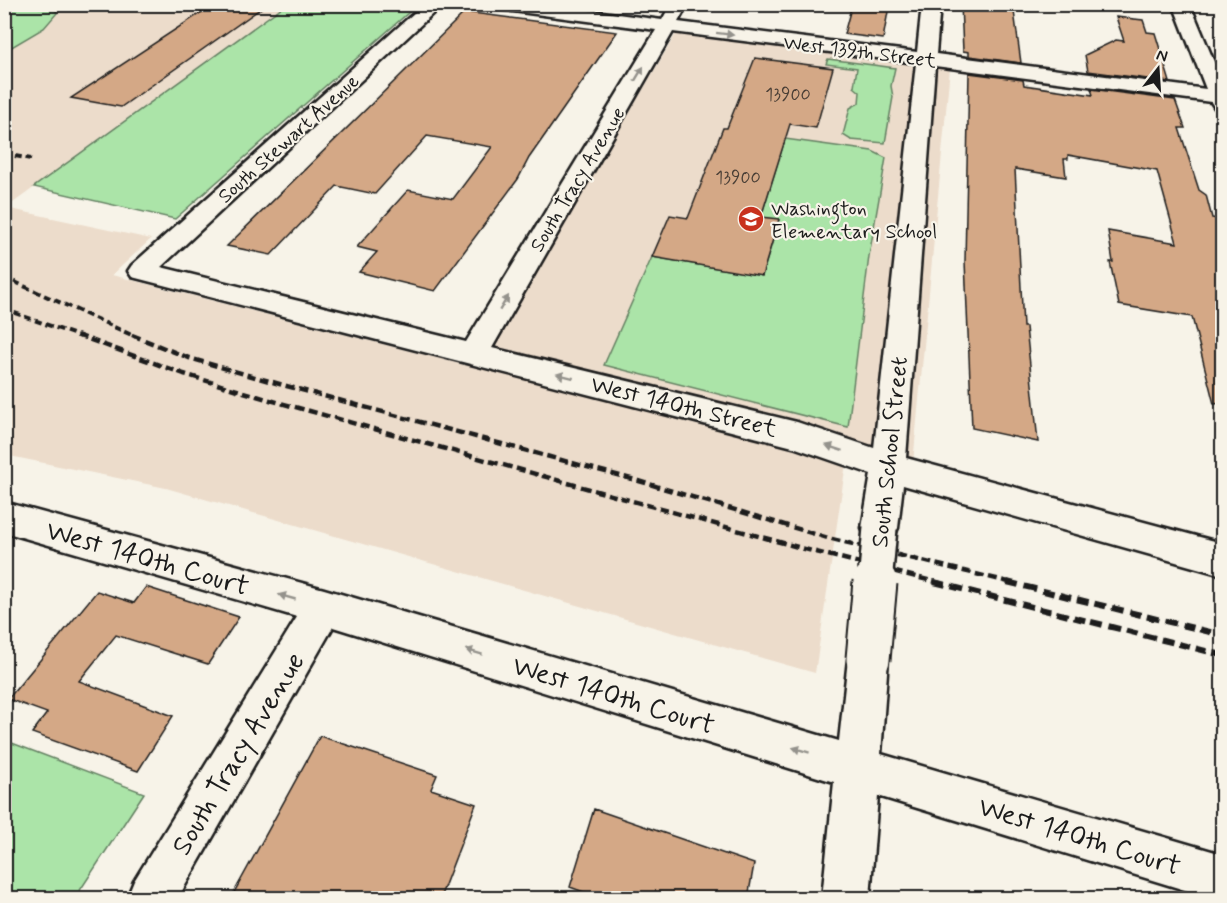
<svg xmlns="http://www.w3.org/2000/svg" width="1227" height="903" font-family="Mynerve,sans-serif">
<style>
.built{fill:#ecdccb}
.green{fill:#abe4a8;stroke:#648062;stroke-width:1.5}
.building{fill:#d4a886;stroke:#1c1c1c;stroke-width:1.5}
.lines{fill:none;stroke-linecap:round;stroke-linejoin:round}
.minor-casing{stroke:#1c1c1c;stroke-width:5}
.minor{fill:#f7f3e8;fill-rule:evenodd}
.rail-far2{stroke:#1c1c1c;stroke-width:4;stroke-dasharray:7 4;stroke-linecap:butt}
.rail-far1{stroke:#1c1c1c;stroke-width:4.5;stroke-dasharray:9 4.5;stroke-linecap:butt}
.rail{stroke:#1c1c1c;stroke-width:6;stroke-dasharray:12 6;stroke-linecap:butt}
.minor-bridge-far1-casing{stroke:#1c1c1c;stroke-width:38;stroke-linecap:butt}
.minor-bridge-casing{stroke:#1c1c1c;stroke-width:47;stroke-linecap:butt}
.minor-bridge-far1{stroke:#f7f3e8;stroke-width:33}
.minor-bridge{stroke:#f7f3e8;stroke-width:43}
.oneway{fill:#94928c}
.labels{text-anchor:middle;stroke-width:4.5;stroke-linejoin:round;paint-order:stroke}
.far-number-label{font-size:18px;fill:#4a3f36}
.far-street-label{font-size:20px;fill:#1c1c1c;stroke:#f7f3e8}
.far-poi-label{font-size:20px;fill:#1c1c1c;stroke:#f7f3e8;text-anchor:start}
.street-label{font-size:24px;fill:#1c1c1c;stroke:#f7f3e8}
.near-street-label{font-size:28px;fill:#1c1c1c;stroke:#f7f3e8}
</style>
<rect width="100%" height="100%" fill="#f7f3e8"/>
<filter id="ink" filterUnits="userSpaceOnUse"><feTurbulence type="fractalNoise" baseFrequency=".0167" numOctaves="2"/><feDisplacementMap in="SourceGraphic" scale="12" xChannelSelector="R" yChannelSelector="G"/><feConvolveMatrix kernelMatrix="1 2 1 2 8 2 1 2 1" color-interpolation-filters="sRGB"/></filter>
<g filter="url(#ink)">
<path class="built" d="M5,5H285L6,208L151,239L112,275L477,368L677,32L950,68L911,485L846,463L815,673L166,488L5,455Z"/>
<path class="green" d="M5,4L55,9L57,13L44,28L5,51Z
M285,5H417L175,219L34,187Z
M828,59L895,68L891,86L893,97L885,143L851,140L843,135L850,108L859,103L860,92L854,87L857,68L826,64Z
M785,139L872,151L886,158L869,256L848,427L604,365L652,257L762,276L779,220L761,217Z
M4,740L144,793L75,898H5Z"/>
<path class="building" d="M214,4H267L121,107L71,98Z
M852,4L889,6L883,39L844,34Z
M961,4H1013L1021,63L969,56V52L963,51Z
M465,12L617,32L529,158L518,179L435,291L359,272L377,252L357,247L408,190L453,199L492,147L427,136L375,194L337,186L271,255L227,246Z
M1116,17L1143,20L1147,32L1155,33L1170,82L1088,71L1085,55L1116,40L1124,41Z
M755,58L833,68L816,128L790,124L761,217L779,219L762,276L652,257L670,215L688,218L723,128H727Z
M969,73L1023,80L1024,85L1093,95L1091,89L1175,100L1185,128H1179L1199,190L1206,195L1212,218L1219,219L1222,230V403L1214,404L1192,317L1119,305L1110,262H1113L1108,231L1177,243L1157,171L1068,155V159H1064L1066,177L1015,169L1023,327H1026L1038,442L972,428L965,261Z
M146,587L239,617L208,664L116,635L79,681L173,716L138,771L32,733L47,713L8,699L97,591L134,603Z
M320,736L437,775L431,789L476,804L440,898H231Z
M594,809L754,864L748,898H600L570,887Z"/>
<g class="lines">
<g class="minor-casing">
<path id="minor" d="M424,4H443L161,267L466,342L656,30L498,9L490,4H543L662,20L671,4H688L678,22L917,52L922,4H940L936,54L1206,89L1173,4H1190L1222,81V110L1215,108L1211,102L935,66L906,458L1222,543V575L903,485L898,528L893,539L880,543L867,539L862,528L871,474L793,447L132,277L128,271L132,265ZM673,32L916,63L874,448L797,422L492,348Z
M4,502L324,589L839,741L848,659L854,645L868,640L882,645L888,659L881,754L1222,854V898H1211L878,796L870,898H822L834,782L333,627L178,898H127L134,881L297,617L4,532Z"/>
</g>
<use href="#minor" class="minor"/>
<path class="rail-far2" d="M4,154L31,159
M4,277L136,337
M4,309L81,337"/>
<path class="rail-far1" d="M77,335L184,374L270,400L812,551L940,583
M132,335L189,358L283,385L639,481L828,538L1013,583"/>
<path class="rail" d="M934,582L1222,655
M1007,582L1222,635"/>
<g class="minor-bridge-far1-casing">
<path id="minor-bridge-far1" d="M875,583L880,528"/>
</g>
<g class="minor-bridge-casing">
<path id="minor-bridge" d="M868,659L875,582"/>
</g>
<use href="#minor-bridge-far1" class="minor-bridge-far1"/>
<use href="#minor-bridge" class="minor-bridge"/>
</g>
<defs><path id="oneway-solid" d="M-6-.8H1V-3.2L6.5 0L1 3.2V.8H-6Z" transform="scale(1.5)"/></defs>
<g class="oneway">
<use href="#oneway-solid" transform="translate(725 34) rotate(7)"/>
<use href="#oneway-solid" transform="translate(639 74) rotate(-59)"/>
<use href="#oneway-solid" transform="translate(504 303) rotate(-59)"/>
<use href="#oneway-solid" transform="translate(565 376) rotate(-166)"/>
<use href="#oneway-solid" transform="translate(834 448) rotate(-161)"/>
<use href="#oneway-solid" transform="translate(287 597) rotate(-164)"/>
<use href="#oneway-solid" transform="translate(474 652) rotate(-163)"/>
<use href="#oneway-solid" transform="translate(801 750) rotate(-163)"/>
</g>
</g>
<defs>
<g id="school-disc" transform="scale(1.35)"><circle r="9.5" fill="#c8321e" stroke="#f7f3e8"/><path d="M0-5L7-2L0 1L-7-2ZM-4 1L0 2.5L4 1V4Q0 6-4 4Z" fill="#fff"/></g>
</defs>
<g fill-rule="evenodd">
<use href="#school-disc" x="751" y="219"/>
</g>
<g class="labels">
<g class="far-number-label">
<text x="788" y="100">13900</text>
<text x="738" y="183">13900</text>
</g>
<g class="far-street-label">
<text transform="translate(860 51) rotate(7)" y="7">West 139th Street</text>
<text transform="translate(288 138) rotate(-42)" y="7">South Stewart Avenue</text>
<text transform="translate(577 179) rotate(-59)" y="7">South Tracy Avenue</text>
</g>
<g class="far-poi-label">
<text x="771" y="215">Washington<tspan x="771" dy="23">Elementary School</tspan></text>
</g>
<g class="street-label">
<text transform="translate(684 406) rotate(14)" y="8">West 140th Street</text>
<text transform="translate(889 452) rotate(-84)" y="8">South School Street</text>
</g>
<g class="near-street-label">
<text transform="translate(148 557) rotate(16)" y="10">West 140th Court</text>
<text transform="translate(614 694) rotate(17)" y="10">West 140th Court</text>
<text transform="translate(237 753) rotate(-59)" y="10">South Tracy Avenue</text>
<text transform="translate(1080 835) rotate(17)" y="10">West 140th Court</text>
</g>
</g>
<rect width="1227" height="903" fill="none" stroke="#f7f3e8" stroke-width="24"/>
<rect x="12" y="12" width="1203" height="879" fill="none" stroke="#1c1c1c" stroke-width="2" filter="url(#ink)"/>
<g transform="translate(1158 69) rotate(17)" stroke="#f7f3e8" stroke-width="4.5" paint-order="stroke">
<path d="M0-4.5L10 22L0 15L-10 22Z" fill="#1c1c1c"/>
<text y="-9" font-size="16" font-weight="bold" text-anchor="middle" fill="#1c1c1c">N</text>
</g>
</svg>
